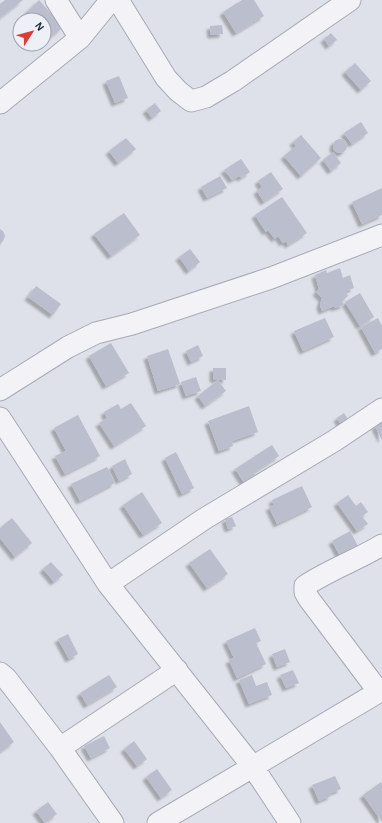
<svg xmlns="http://www.w3.org/2000/svg" width="382" height="823" font-family="'Alegreya Sans',sans-serif">
<style>
.building{fill:#bbbecd;filter:url(#shadow)}
.lines{fill:none;stroke-linecap:round;stroke-linejoin:round}
.minor-casing{stroke:#a7aab7;stroke-width:23}
.minor{stroke:#f2f2f7;stroke-width:21}
</style>
<defs>
<filter id="shadow"><feDropShadow dx="-3.5" dy="3.5" stdDeviation="1" flood-color="#0004"/></filter>
</defs>
<rect width="100%" height="100%" fill="#dee1e9"/>
<path class="building" d="M5,0H23L0,18V4Z
M39,0L63,27L49,39L44,33V20H36L28,11Z
M242,0H254L264,16L236,33L223,12Z
M222,25L223,34L211,35L210,26Z
M331,33L337,40L329,46L324,39Z
M355,63L371,81L361,90L345,72Z
M119,76L128,98L115,103L106,81Z
M155,103L161,111L152,118L146,110Z
M361,122L368,133L352,144L344,133Z
M301,135L321,158L301,176L284,156L296,146L293,142Z
M126,138L136,149L118,163L109,151Z
M333 146a7 7 0 1 1 14 0a7 7 0 1 1-14 0Z
M333,152L341,163L331,171L323,160Z
M241,159L250,172L241,178L239,176L232,180L224,170Z
M271,172L283,189L264,202L257,191L262,187L258,181Z
M220,176L227,188L207,198L201,187Z
M382,188V215L362,224L352,202Z
M282,197L307,233L288,245L286,241L283,243L278,236L275,239L268,230L266,232L255,215Z
M124,213L140,235L111,256L94,234Z
M0,229L3,231L5,236L3,241L0,244Z
M190,249L200,262L189,271L179,257Z
M340,268L343,278L350,275L354,288L346,291L348,296L342,301L344,305L334,308V306L322,311L320,305L322,298L316,292L319,289L315,275L326,270L327,273Z
M36,286L61,304L53,315L28,297Z
M360,293L374,317L360,326L345,302Z
M325,318L334,337L303,351L294,331Z
M378,318L382,326V349L375,353L361,327Z
M111,343L129,373L106,386L89,356Z
M198,345L203,356L191,362L186,351Z
M168,349L180,384L158,391L147,356Z
M213,368H226V380L213,379Z
M196,377L201,391L186,396L181,382Z
M218,380L226,391L205,406L198,396Z
M131,403L146,426L114,446L99,423L107,418L104,412L118,404L121,409Z
M249,406L258,432L232,441L233,446L219,451L208,421Z
M344,413L349,421L342,426L337,418Z
M78,415L100,456L65,474L55,456L66,451L54,428Z
M382,422V440L375,426Z
M272,445L279,456L253,473L256,476L245,484L235,469Z
M176,452L194,488L182,494L165,458Z
M125,459L132,474L119,481L112,466Z
M107,467L115,483L80,501L71,484Z
M302,486L312,507L277,524L269,507L274,505L272,500Z
M142,492L162,523L143,535L123,505Z
M348,495L356,506L361,502L368,512L362,516L368,524L357,531L337,503Z
M232,517L236,526L228,529L225,519Z
M12,518L32,543L15,557L0,538V528Z
M350,531L358,546L340,556L332,541Z
M210,549L228,574L207,588L189,563Z
M51,562L63,575L54,582L43,569Z
M255,628L261,641L256,643L266,664L237,678L229,660L234,658L226,641Z
M68,634L78,654L69,659L58,639Z
M285,649L290,662L277,667L272,654Z
M293,670L299,683L286,688L280,675Z
M109,675L117,687L87,705L80,693Z
M252,675L256,686L267,682L272,695L249,704L239,680Z
M0,722L14,742L0,752Z
M104,736L110,748L91,758L84,746Z
M134,741L147,759L137,766L124,749Z
M157,769L172,790L161,798L146,777Z
M335,776L341,789L331,793V796L319,801L312,785Z
M381,782L382,784V822L363,795Z
M48,802L57,814L45,823L36,811Z"/>
<g class="lines">
<g class="minor-casing">
<path id="minor" d="M56,0L80,38
M118,0L166,78L178,91L191,101L206,97L233,81L350,0
M0,103L80,38L111,0
M0,390L68,347L96,333L132,324L271,278L382,235
M0,418L108,584L253,767L290,823
M108,584L204,519L334,441L382,409
M0,673L6,678L60,748L113,823
M379,692L309,599L305,592V586C329,570 357,560 382,545
M60,748L177,670
M158,823L382,690"/>
</g>
<use href="#minor" class="minor"/>
</g>
<g transform="translate(32 32) rotate(54)"><circle r="19" fill="#eef0f7" stroke="#9ea1af"/>
<path d="M0-3L7 15L0 10L-7 15Z" fill="#dc3c36"/>
<text y="-6" font-size="11" font-weight="bold" text-anchor="middle" fill="#262b42">N</text>
</g>
</svg>
